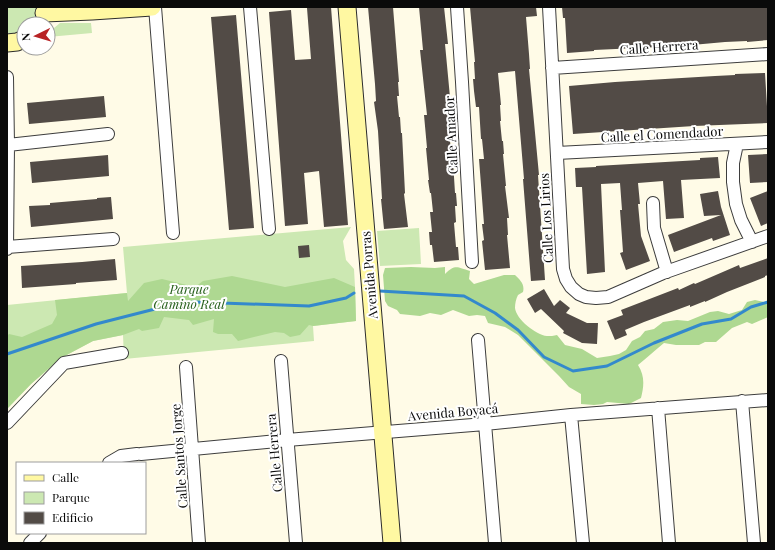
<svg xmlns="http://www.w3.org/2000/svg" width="775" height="550" font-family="'Playfair Display',serif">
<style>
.green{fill:#cce8b2}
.forest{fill:#aed891}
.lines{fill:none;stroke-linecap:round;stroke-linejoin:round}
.stream{stroke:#3389cc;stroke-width:3}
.building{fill:#524b46}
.street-casing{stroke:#3d3d3d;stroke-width:14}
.secondary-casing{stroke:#2c2c2c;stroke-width:19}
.street{stroke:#fff;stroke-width:12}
.secondary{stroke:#fff8a2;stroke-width:17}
.labels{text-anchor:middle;stroke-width:4;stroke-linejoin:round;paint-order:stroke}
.street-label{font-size:13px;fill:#0a0a0a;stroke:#fff}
.park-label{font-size:13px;font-style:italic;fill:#27601c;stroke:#fff}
</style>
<rect width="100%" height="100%" fill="#fffbe7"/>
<path class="green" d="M7,7H38C37,14 35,19 31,24H24V30C18,32 13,34 7,33Z
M60,23H91L92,33L48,37L54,28Z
M351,227L343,241L346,260L354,269L355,287L356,321L313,326L314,341L124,359L123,335L93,341L61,358L31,384L7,409V305L127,293L123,247Z
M419,228L421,264L380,266L377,231Z"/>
<path class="forest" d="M411,267L435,268L445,267V274C455,264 457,267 470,271L469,279L474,284L504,275H515C520,280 525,284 523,292L518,295C516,299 515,303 515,308C516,319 536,335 547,336C550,336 554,336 557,335L565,345L582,349L597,358L610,356L619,354L626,350L632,341L640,337L645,331L654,329L663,322L677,320L688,321L710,312L718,311L729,314L742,310L747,302L755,300L768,303V317L752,324L747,322L732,328L716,342H705L699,345H676L664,343C655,350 647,358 638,365C645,376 644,386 641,398L629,404L607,402L603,404L594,405L581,404V394L569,387L559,376L518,335L505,327L488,323L485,316L477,315L469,316L453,310L441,315L430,313L420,316L400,314L397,310L388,306L385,301L383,275L385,268Z
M232,276L285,287L334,278L355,287L356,321L313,326L309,325L300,335L290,337L284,333L275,332L238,341L232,334H218L213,332L214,319L193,325L189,320L164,317L159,328L142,331L139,329L123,335L93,341L61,358L31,384L7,409V336L9,334L22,337L52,324L57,315L55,300L127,293L128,301L144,283L162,279L195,287L203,281Z"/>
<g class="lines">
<path class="stream" d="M380,291L464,296L495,313L518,330L544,357L573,371L607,366L654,343L702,324L731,319L751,307L768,302
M7,354L96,324L155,309L194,302L309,306L346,298L354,293"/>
</g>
<path class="building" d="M322,7H331L348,225L324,227L319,171L304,173L308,224L285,226L269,12L291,10L295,60L311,59L307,8Z
M368,7H393L399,82H398L399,96H397L399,117H400L401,133H402L405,193L404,194L408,227L384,229L381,199H382L378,131L374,102L376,101L375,84Z
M419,7H444L448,44H445L451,108H449L452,141H450L452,161H453L455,193H456L457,206H455L456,222L454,223L456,247H458L459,260L434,262L432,245H430L429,232H432L430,212H433L431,193H430L428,180H429L426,148H427L424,115H427L420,50H423Z
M470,7H536L537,16L526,17L529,54L530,69H529L539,175H538L545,280L531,281L523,179H524L515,71L498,73L501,105H500L501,121H500L502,141H503L504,154H503L506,186H505L509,218H507L508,235H507L510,268L485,270L482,241L484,240L482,224H484L479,159H484L482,139H481L479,107H476L474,91L473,79H475L474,62H475Z
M562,7H768V40L747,42V41L725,42L681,46L594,50V51L567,53L565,18H563Z
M236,15L254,228L229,230L211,17Z
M765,73L768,123L694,126L573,134L569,86L615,82L715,76L735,75V74Z
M104,96L106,117L29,124L27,103Z
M768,154V182L750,183L748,155Z
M108,155L109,176L32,183L30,162Z
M718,157L720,178L681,180L684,218L666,219L663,181L638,183L640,204H638L641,236L650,261L626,270L620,253L623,252L620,210H622L620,183L601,184L605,272L587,274L582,187H576L575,168L596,167V166L700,160V158Z
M718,191L721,207L730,235L713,241L712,238L674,252L668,235L721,215L704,216L700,194Z
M768,191V223L761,226L750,198Z
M111,197L113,219L31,227L29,206L50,205V203L97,199V198Z
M309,245L310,257L299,258L298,246Z
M768,258V275L765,276V277L727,292L705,302V301L690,307V305L644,322L625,330L627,335L615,340L607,321L623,315L621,310L678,288L679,290L694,283L695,284L739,265L740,268Z
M115,259L117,280L76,283V284L22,288L21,266L82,262Z
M544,289L554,306L560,300L570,308L566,313L587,323H598L597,344L582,343L563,333L564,331L541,309L535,313L527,299Z"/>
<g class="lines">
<g class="street-casing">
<path id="street" d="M155,7L173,233
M250,7L269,229
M457,7L462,82L472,262
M549,7L563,269L566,279L571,287L579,294L586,297L596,298L608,297L663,273L768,236
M552,68L768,54
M7,77L8,145L7,249
M737,144L733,163V182L736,204L741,220L752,242
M8,145L108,134
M557,153L768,142
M653,203L654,228L667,272
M7,247L113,239
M478,340L495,543
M281,361L296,543
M186,367L199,543
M742,401L754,543
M658,408L669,543
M571,415L583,543
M7,423L64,363L122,353
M141,454L287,440L485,424L571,415L768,400
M109,463L121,456L137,454
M30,543L40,533"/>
</g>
<g class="secondary-casing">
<path id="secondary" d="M347,7L392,543
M44,13L92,11L152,7
M7,43L17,42L24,39"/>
</g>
<use href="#street" class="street"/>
<use href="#secondary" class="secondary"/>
</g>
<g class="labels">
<g class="street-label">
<text transform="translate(659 47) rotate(-4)" y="5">Calle Herrera</text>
<text transform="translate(662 134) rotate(-3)" y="5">Calle el Comendador</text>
<text transform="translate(451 135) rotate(-93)" y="5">Calle Amador</text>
<text transform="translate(546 218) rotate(-93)" y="5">Calle Los Lirios</text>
<text transform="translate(369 275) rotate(-95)" y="5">Avenida Porras</text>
<text transform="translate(453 412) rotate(-5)" y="5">Avenida Boyacá</text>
<text transform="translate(274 453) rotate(-95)" y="5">Calle Herrera</text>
<text transform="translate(179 456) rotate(-94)" y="5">Calle Santos Jorge</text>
</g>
<g class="park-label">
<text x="189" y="294">Parque<tspan x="189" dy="15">Camino Real</tspan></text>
</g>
</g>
<rect width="775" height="550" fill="none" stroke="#0a0a0a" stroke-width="16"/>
<rect x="16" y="462" width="130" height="72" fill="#ffffff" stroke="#9d9d9d"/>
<rect x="24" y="475" width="20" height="6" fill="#fff8a2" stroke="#9d9d9d"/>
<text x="52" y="482" font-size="12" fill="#0a0a0a">Calle</text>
<rect x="24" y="492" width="20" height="12" fill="#cce8b2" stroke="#9d9d9d"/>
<text x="52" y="502" font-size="12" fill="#0a0a0a">Parque</text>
<rect x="24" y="512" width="20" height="12" fill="#524b46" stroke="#9d9d9d"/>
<text x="52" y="522" font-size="12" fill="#0a0a0a">Edificio</text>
<g transform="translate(36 36) rotate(265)"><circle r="19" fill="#ffffff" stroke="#9d9d9d"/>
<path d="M0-3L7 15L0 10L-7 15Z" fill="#b82325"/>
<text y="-6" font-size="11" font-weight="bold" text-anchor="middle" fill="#0a0a0a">N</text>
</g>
</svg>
